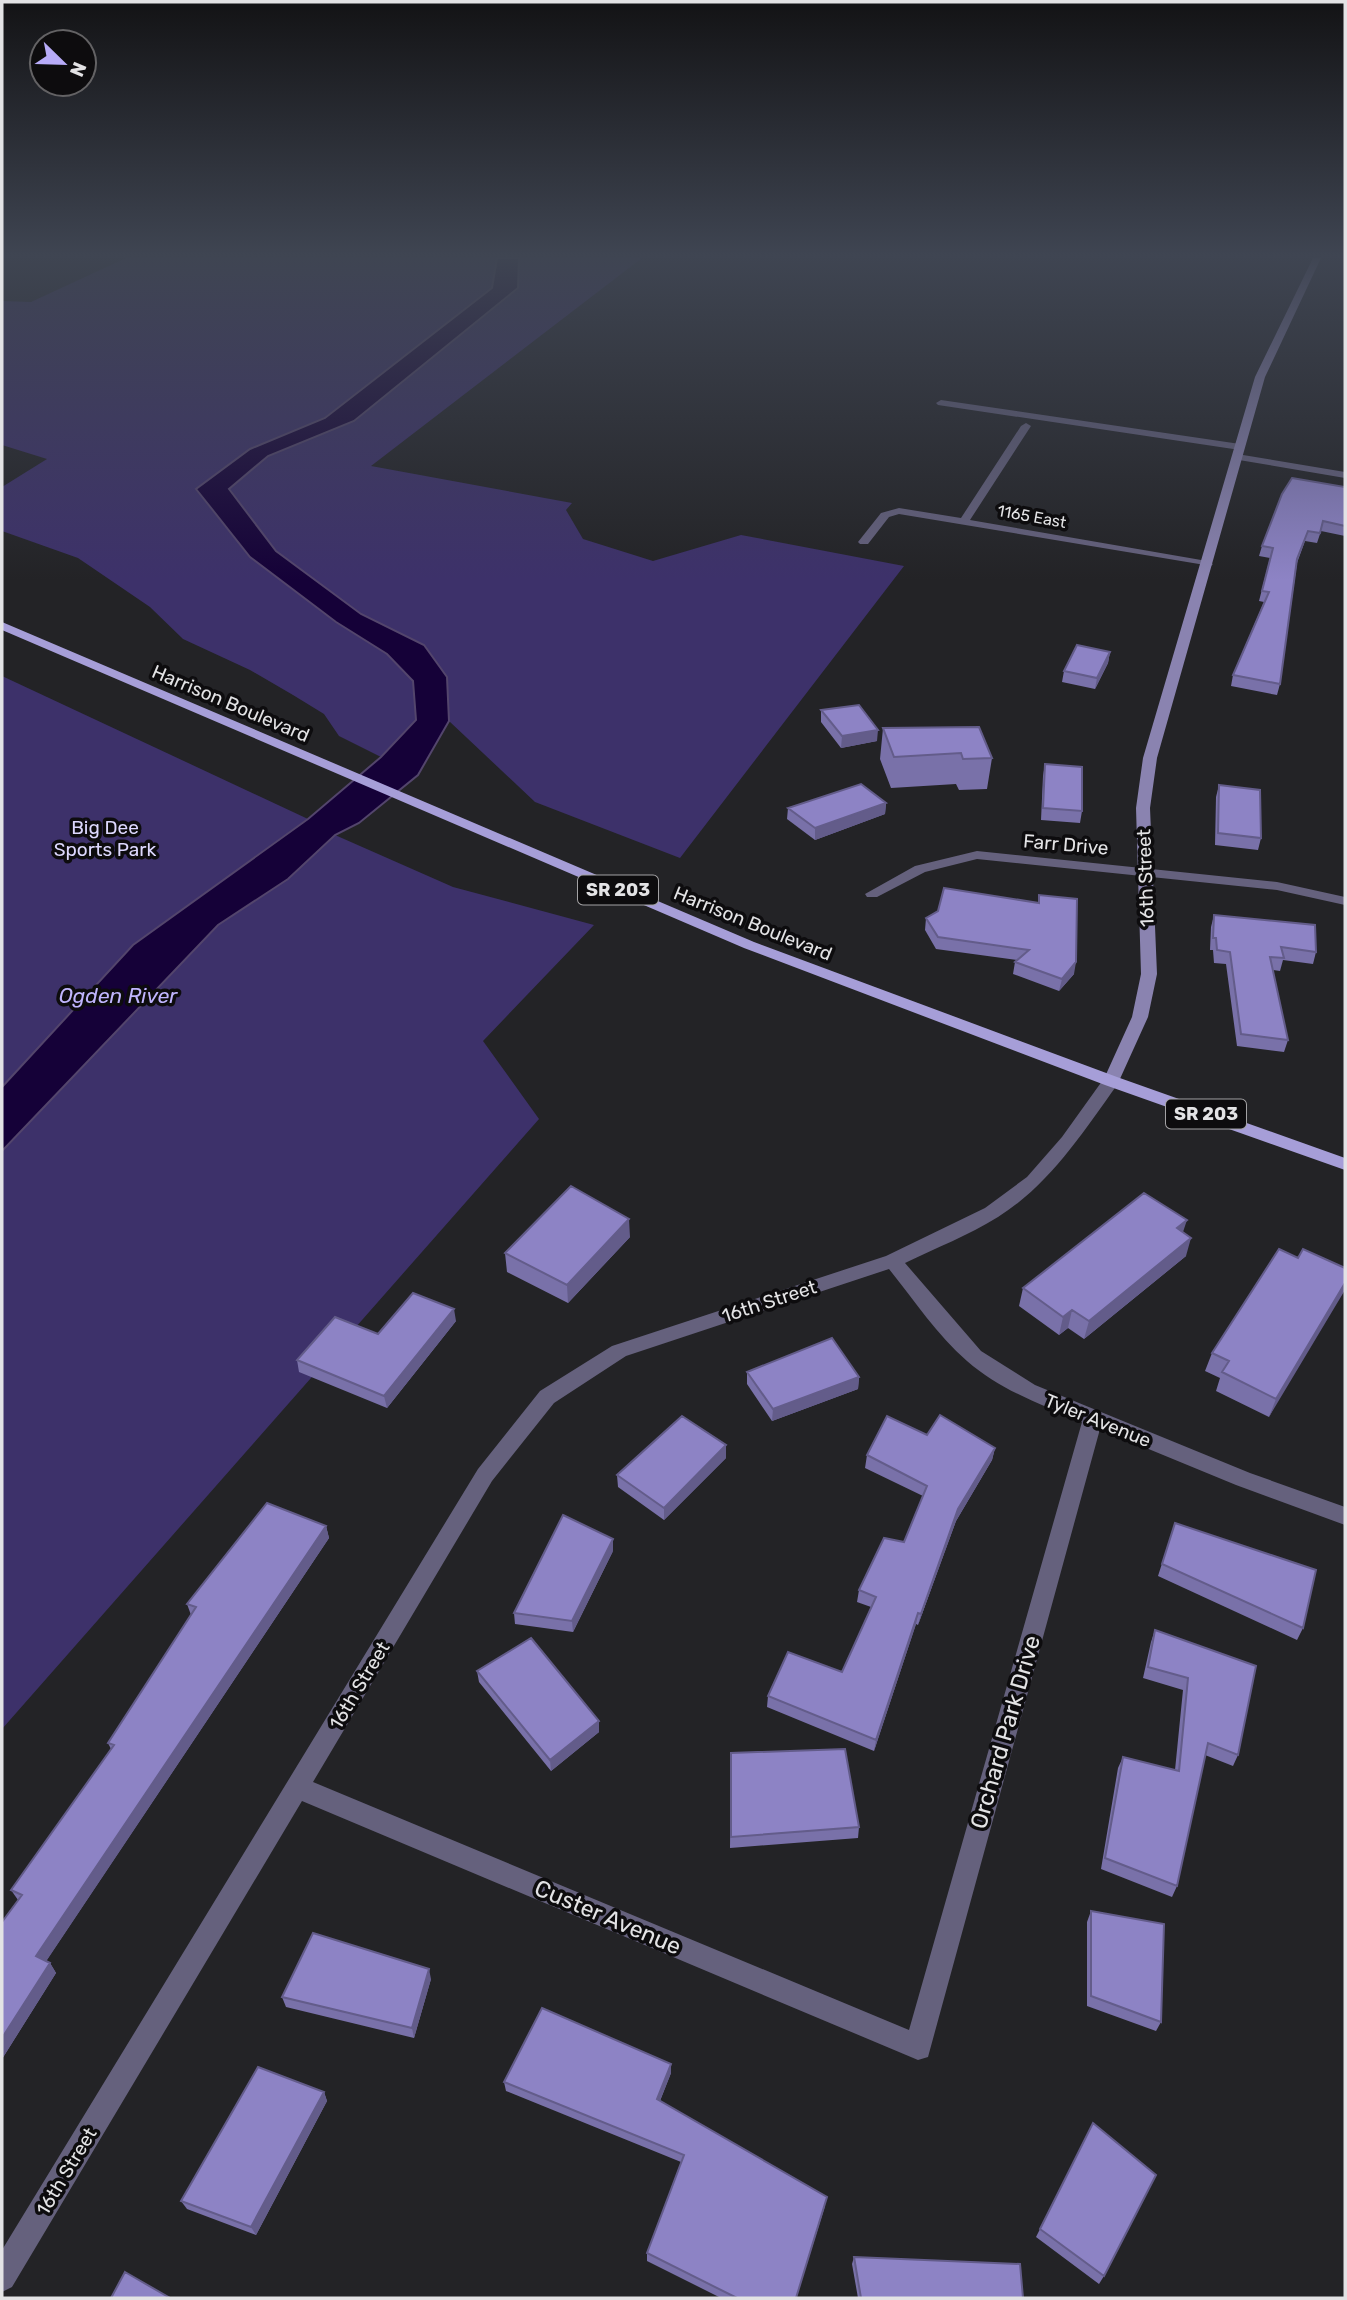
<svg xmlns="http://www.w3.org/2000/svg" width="1347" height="2300" font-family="Rubik,sans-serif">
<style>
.green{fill:#3d316a}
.water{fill:#150138;stroke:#53456c;stroke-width:2}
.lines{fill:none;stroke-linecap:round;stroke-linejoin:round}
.street{fill:#65617d;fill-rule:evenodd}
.secondary{fill:#8a83b0;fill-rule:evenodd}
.primary{fill:#a69ed8;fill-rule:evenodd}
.wall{fill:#7971a9}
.shaded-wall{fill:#635c8a}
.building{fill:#8d83c5;stroke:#635c8a;stroke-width:2}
.labels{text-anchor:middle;stroke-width:7;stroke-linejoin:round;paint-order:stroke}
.far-street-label{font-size:16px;fill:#e3e3e5;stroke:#0d0c0e}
.shield{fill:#0d0c0e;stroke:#a3a2a4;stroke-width:2}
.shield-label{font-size:18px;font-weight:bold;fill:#e3e3e5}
.street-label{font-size:19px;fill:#e3e3e5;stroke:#0d0c0e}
.park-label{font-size:19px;fill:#ddd8fe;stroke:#0d0c0e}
.water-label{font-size:21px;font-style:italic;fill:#c0b5fe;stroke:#0d0c0e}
.near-street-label{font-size:23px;fill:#e3e3e5;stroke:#0d0c0e}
</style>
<rect width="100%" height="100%" fill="#232326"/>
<path class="green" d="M126,258H497L492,288L325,418L250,449L196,489L336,622L387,654L413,681L416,720L381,757L339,736L324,714L293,695L250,670L183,639L150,607L78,558L2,531V487L47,459L2,445V301L31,302Z
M519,258H642L371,466L572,503L566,510L583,539L653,561L741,535L904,566L680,858L535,802L449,721L447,677L424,645L361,614L276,551L228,489L268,456L354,420L518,289Z
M2,676L308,819L133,945L2,1087Z
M335,835L453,887L594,925L483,1041L539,1119L2,1729V1151L218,925L288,879Z"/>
<path class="water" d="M497,258H519L518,288L354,421L268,456L229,489L276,551L361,614L424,645L447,677L449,721L418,775L359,823L335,835L288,879L218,925L2,1151V1087L133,945L308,819L381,757L416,720L413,681L387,654L336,622L250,557L196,489L250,449L325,418L492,288Z"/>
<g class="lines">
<path class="street" d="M941,400L1240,444L1245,447L1240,450L938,405L936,403Z
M1026,423L1031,426L970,520L1207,561L1213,564L1211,566L899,514L889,517L868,544H860L858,542L881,513L899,508L961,518L1021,426Z
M1237,454L1345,472V478L1233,459V455Z
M977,851L1277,882L1345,897V905L1277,890L977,859L925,872L877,897H867L865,894L915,866Z
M1111,1075L1119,1081L1117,1085C1082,1134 1049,1185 998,1217C969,1235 936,1248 905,1263L981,1351L1035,1385L1250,1473L1345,1507V1525L1236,1485L1100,1429L928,2057L918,2060L302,1801L12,2287L2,2292V2250L478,1469L540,1391L612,1346L886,1256L985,1208L1027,1177L1062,1137L1105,1077ZM889,1269C914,1300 937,1335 967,1361C1000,1390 1042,1405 1082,1422L909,2030L313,1782L492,1481L554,1403L626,1356Z"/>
<path class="secondary" d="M1313,258H1321L1265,377L1157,758L1150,808L1157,974L1148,1017L1119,1081L1111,1087L1103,1081L1132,1017L1141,974L1136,808L1143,758L1255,377Z"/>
<path class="primary" d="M2,622L754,942L1117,1077L1345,1158V1170L1105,1085L744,948L2,630Z"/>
</g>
<path class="wall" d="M1345,487V536L1321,531L1317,543L1305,541L1297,563L1280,684L1277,695L1231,686L1233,675L1264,602L1259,601L1270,558L1259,556L1262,546Z
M1110,652L1108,663L1095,689L1062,682L1064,671Z
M821,710L877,741L841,748L821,722Z
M883,728L992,758L987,789L959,790L956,784L891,788L880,759Z
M1045,764L1082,811L1080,823L1041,820L1043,776Z
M1219,785L1261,838L1258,850L1215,845L1216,797Z
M886,803L885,814L815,840L787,819L788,808Z
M1039,895L1074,974L1059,991L1013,974L1015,962L1017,960L936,949L925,930L926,918L1038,903Z
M1214,915L1316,952L1313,964L1283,960L1280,971L1273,970L1288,1040L1284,1052L1237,1046L1226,964L1214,963L1213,950H1210L1211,927Z
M1183,1232L1186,1256L1084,1339L1068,1328L1059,1335L1019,1306L1023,1288Z
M630,1237L568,1303L507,1272L505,1253Z
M1298,1258L1345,1268L1269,1417L1216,1391L1220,1378L1205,1371L1212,1353Z
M456,1321L387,1408L299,1372L297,1360L378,1334Z
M747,1372L859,1377L858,1389L772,1421L747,1384Z
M927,1435L995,1448L992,1460L956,1521L918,1625L916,1624L874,1751L767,1707L768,1696L842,1672L871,1607L857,1602L859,1590L904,1542L923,1496L865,1468L867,1455Z
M726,1458L664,1520L618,1487L617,1475Z
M1175,1523L1303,1628L1297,1640L1158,1576Z
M326,1526L329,1538L46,1961L50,1963L56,1973L2,2059V1922L18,1900L11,1890L111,1749L108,1743L191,1615L187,1604Z
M613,1551L573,1632L515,1624L514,1613Z
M1155,1630L1238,1755L1233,1766L1205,1755L1177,1886L1172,1897L1101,1869L1118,1768L1123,1757L1175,1770L1183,1690L1143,1678L1151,1642Z
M477,1671L599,1732L551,1771L479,1682Z
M731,1753L859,1827L858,1838L730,1848Z
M1091,1911L1161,2022L1156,2031L1087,2006V1922Z
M431,1979L414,2038L286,2007L282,1997Z
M671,2064V2073L660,2101L825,2206L796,2298H721L647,2261V2253L681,2162L506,2091L504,2082Z
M324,2092L327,2101L256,2235L187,2209L181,2201Z
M1093,2123L1104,2276L1099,2284L1036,2237Z
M854,2257L1023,2298H858L852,2264Z"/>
<path class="shaded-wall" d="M1110,652L1108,663L1095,689L1097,678Z
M878,730L877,741L841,748L842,736Z
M886,803L885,814L815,840V828Z
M1076,962L1074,974L1059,991L1062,979Z
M629,1219L630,1237L568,1303L567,1285Z
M1187,1220L1181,1238L1177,1228Z
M1191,1238L1186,1256L1084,1339L1089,1321Z
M1345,1283V1290L1269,1417L1276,1399Z
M454,1309L456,1321L387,1408L384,1396Z
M1072,1310L1068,1328L1059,1335L1063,1317Z
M859,1377L858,1389L772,1421L773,1409Z
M726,1445V1458L664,1520V1508Z
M995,1448L992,1460L956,1521L918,1625L921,1614L958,1509Z
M326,1526L329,1538L43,1966L36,1956Z
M613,1539V1551L573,1632L572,1621Z
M918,1613L916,1624L874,1751L876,1740Z
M599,1721V1732L551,1771L550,1760Z
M50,1963L56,1973L2,2059V2038Z
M429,1969L431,1979L414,2038L412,2028Z
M671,2064V2073L657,2108V2099Z
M324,2092L327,2101L256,2235L251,2227Z"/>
<path class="building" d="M1292,478L1345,487V526L1323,521L1320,533L1308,531L1297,559L1280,684L1233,675L1269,592L1262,591L1273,548L1262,546L1282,494Z
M1077,645L1110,652L1097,678L1064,671Z
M859,705L878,730L842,736L821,710Z
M979,727L992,758L963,759L961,753L894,757L883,728Z
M1045,764L1082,767V811L1043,808Z
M861,784L886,803L815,828L788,808Z
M1219,785L1260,790L1261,838L1218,833Z
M944,888L1039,903V895L1077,899L1076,962L1062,979L1015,962L1029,950L938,937L926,918L938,911Z
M1214,915L1315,925L1316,952L1281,947L1284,958L1270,957L1288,1040L1241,1034L1230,952L1217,950L1216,938H1213Z
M571,1186L629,1219L567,1285L505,1253Z
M1144,1193L1187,1220L1177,1228L1191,1238L1089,1321L1072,1310L1063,1317L1023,1288Z
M1279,1249L1298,1258L1303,1249L1345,1268V1283L1276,1399L1222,1372L1229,1361L1212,1353Z
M413,1293L454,1309L384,1396L297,1360L335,1317L378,1334Z
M832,1338L859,1377L773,1409L747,1372Z
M940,1415L995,1448L958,1509L921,1614L918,1613L876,1740L768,1696L788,1652L842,1672L876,1597L859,1590L884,1538L904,1542L927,1486L867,1455L887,1416L927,1435Z
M682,1416L726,1445L664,1508L617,1475Z
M267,1503L326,1526L36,1956L50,1963L2,2038V1922L22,1895L11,1890L114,1745L108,1743L196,1607L187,1604Z
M563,1515L613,1539L572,1621L514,1613Z
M1175,1523L1316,1570L1303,1628L1162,1564Z
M1155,1630L1256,1666L1238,1755L1208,1743L1177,1886L1105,1858L1123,1757L1179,1771L1188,1678L1148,1667Z
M531,1638L599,1721L550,1760L477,1671Z
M845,1749L859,1827L731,1837V1753Z
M1091,1911L1164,1924L1161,2022L1091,1996Z
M313,1933L429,1969L412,2028L282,1997Z
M542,2008L671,2064L657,2099L827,2197L796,2298H737L647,2253L684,2155L504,2082Z
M258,2067L324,2092L251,2227L181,2201Z
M1093,2123L1156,2175L1104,2276L1040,2229Z
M854,2257L1020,2264L1023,2298H861Z
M125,2272L170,2298H111Z"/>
<linearGradient id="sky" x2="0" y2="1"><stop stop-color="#131315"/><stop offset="0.44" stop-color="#3f4552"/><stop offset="1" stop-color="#3f4552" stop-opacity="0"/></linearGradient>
<rect width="1347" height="580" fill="url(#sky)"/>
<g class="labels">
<g class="far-street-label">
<text transform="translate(1032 516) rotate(10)" y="6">1165 East</text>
</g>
<g class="shield">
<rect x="578" y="875.5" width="80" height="29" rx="5"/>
<rect x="1166" y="1099.5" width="80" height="29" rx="5"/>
</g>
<g class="shield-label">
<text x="618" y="896">SR 203</text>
<text x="1206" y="1120">SR 203</text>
</g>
<g class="street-label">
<text transform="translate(231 703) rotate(23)" y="7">Harrison Boulevard</text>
<text transform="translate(1066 844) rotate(5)" y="7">Farr Drive</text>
<text transform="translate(1145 878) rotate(-92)" y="7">16th Street</text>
<text transform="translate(753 923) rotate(22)" y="7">Harrison Boulevard</text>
<text transform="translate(769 1301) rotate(-18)" y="7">16th Street</text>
<text transform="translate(1098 1420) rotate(22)" y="7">Tyler Avenue</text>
<text transform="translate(359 1685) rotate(-59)" y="7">16th Street</text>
<text transform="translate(66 2171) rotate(-59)" y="7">16th Street</text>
</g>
<g class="park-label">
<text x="105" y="834">Big Dee<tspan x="105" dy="22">Sports Park</tspan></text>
</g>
<g class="water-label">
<text x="118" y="1003">Ogden River</text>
</g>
<g class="near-street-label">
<text transform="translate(1005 1732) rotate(-74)" y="8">Orchard Park Drive</text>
<text transform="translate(608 1917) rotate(23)" y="8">Custer Avenue</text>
</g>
</g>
<rect width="1347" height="2300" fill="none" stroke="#e3e3e5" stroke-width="7"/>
<g transform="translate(63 63) rotate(113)"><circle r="33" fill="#0d0c0e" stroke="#636264" stroke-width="2"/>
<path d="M0-5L12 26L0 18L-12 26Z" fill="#b7abf8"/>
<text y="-10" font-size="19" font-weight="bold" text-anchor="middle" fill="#e3e3e5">N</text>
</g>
</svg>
